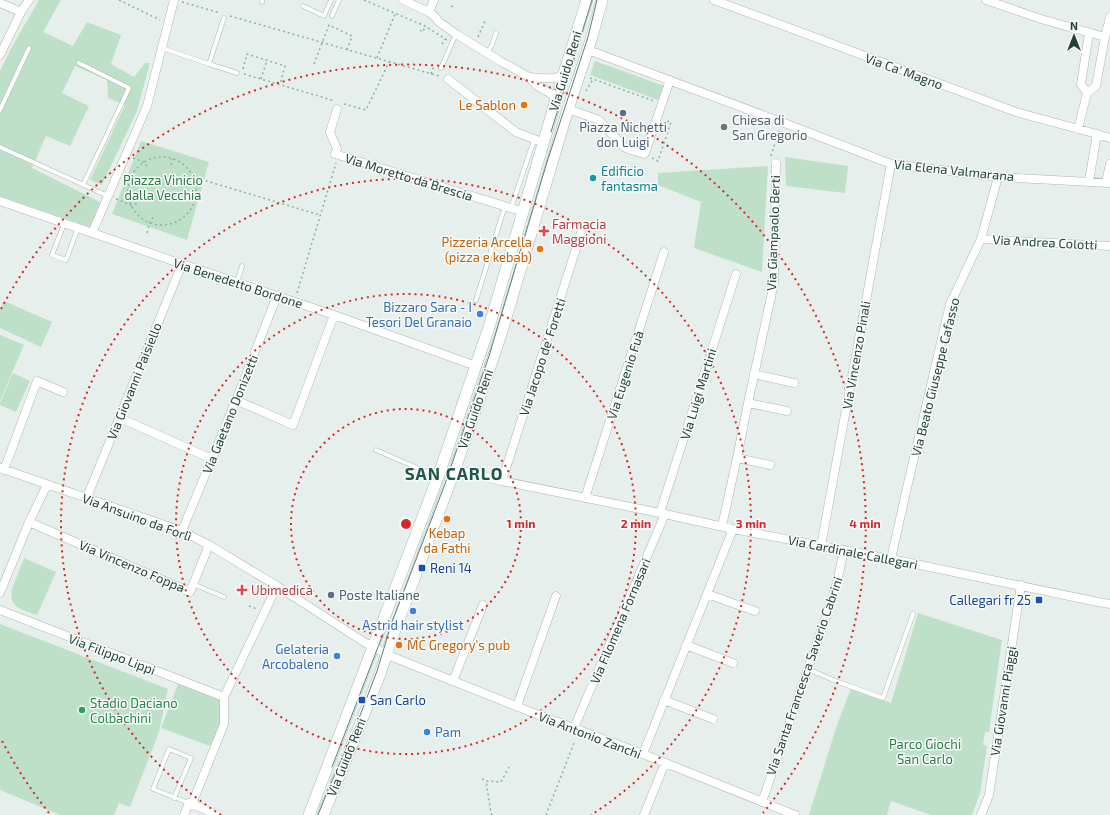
<svg xmlns="http://www.w3.org/2000/svg" width="1110" height="815" font-family="'Exo 2',sans-serif">
<style>
.green{fill:#bfe0c8}
.lines{fill:none;stroke-linecap:round;stroke-linejoin:round}
.lane-casing{stroke:#a8b8b2;stroke-width:5}
.street-casing{stroke:#a8b8b2;stroke-width:9}
.secondary-casing{stroke:#a4bbb3;stroke-width:12}
.path{stroke:#86b3a5;stroke-width:1.5;stroke-dasharray:2 3;stroke-linecap:butt}
.lane{stroke:#fff;stroke-width:4}
.street{stroke:#fff;stroke-width:8}
.secondary{stroke:#fff;stroke-width:11}
.tram{stroke:#5f7d75;stroke-width:1}
.ring{fill:none;stroke:#d62828;stroke-width:2;stroke-dasharray:2 4}
.food-dot{fill:#e8710a;stroke:#f7fbf9;stroke-width:1.5}
.service-dot{fill:#5c6f8a;stroke:#f7fbf9;stroke-width:1.5}
.worship-dot{fill:#6b7280;stroke:#f7fbf9;stroke-width:1.5}
.culture-dot{fill:#0f9aa8;stroke:#f7fbf9;stroke-width:1.5}
.health-dot{fill:#e0444e;stroke:#f7fbf9;stroke-width:1.5}
.shop-dot{fill:#3f7fe0;stroke:#f7fbf9;stroke-width:1.5}
.transit-dot{fill:#1a4fb4;stroke:#f7fbf9;stroke-width:1.5}
.leisure-dot{fill:#2e9e5b;stroke:#f7fbf9;stroke-width:1.5}
.labels{text-anchor:middle;stroke-width:3;stroke-linejoin:round;paint-order:stroke}
.street-label{font-size:13px;fill:#24423a;stroke:#f7fbf9}
.food-label{font-size:13px;fill:#c56008;stroke:#f7fbf9;text-anchor:end}
.worship-label{font-size:13px;fill:#5b616d;stroke:#f7fbf9;text-anchor:start}
.service-label{font-size:13px;fill:#4e5e75;stroke:#f7fbf9}
.culture-label{font-size:13px;fill:#0d838f;stroke:#f7fbf9;text-anchor:start}
.park-label{font-size:13px;fill:#2d7a4b;stroke:#f7fbf9}
.health-label{font-size:13px;fill:#be3a42;stroke:#f7fbf9;text-anchor:start}
.shop-label{font-size:13px;fill:#366cbe;stroke:#f7fbf9;text-anchor:end}
.transit-label{font-size:13px;fill:#164399;stroke:#f7fbf9;text-anchor:start}
.leisure-label{font-size:13px;fill:#27864d;stroke:#f7fbf9;text-anchor:start}
.district-label{font-size:17px;font-weight:bold;letter-spacing:1px;fill:#1f5548;stroke:#f7fbf9}
.centre{fill:#d62828;stroke:#f7fbf9;stroke-width:2}
.ring-label{font-size:12px;text-anchor:middle;font-weight:bold;fill:#d62828;stroke:#f7fbf9;stroke-width:3;stroke-linejoin:round;paint-order:stroke}
</style>
<rect width="100%" height="100%" fill="#e6efeb"/>
<path class="green" d="M39,0H61L43,32L73,46L87,22L121,35L111,64L134,77L145,63H150L137,111L102,185L90,180L125,105L108,98L107,80L75,66L62,93L89,106L70,146L46,136L32,168L100,202L90,227L0,196V71L13,45Z
M595,61L664,86L658,100L590,75Z
M141,141L209,162L187,240L112,214Z
M785,157L848,166L845,193L786,186Z
M768,166L762,272L694,248L701,202L658,185V173Z
M4,301L52,322L41,347L0,328V310Z
M0,335L24,345L0,401Z
M13,373L30,381L16,412L0,405V403Z
M24,558L56,572L37,615C23,610 8,608 12,589Z
M918,613L1002,640L989,732H985L983,745L987,746L980,793L972,815H931L891,801L887,815H809L836,728L851,688L891,703Z
M0,624L168,689L159,732L130,807L119,803L114,815H60L0,790Z
M178,684L220,700L221,722L210,746L161,728Z"/>
<g class="lines">
<g class="lane-casing">
<path id="lane" d="M262,2V0
M303,6L324,16L331,0
M332,16L339,0
M162,48L209,64L224,18
M487,53L492,45L496,33
M79,63L129,88L83,185
M209,64L237,73
M441,68L456,34
M0,110L29,48
M0,147L108,196
M511,208L534,140
M64,224L52,255L66,260L78,228
M237,282L242,266
M476,300L505,206
M376,450L438,477
M193,584L224,597
M808,669L838,682L883,698L913,614
M174,798L191,758L169,749L153,789L189,803"/>
</g>
<g class="street-casing">
<path id="street" d="M403,0L429,12L435,17L439,22L456,34L500,61L529,77L536,85L553,95L555,103
M714,0L1016,112L1097,134
M986,0L1041,19L1105,37
M0,3L21,12
M429,12L434,0
M588,50L779,121L891,164L998,177L1110,183
M0,55L21,12L29,0
M529,77C539,77 557,82 564,73
M448,79L516,132L544,143
M1087,93L1081,84L1089,33
M337,109L330,132L337,149L335,154L524,212
M568,109L599,120L624,147L628,149L644,154L645,153L670,80
M1078,129L1087,93L1096,86L1105,37L1110,17
M1089,181L1097,134L1110,138
M1106,182L1110,164
M0,201L182,264L334,315L476,366
M92,233L147,106L174,0
M981,239L1110,246
M754,374L794,383
M236,400L293,425L334,315
M748,403L787,411
M120,418L212,459
M737,458L770,465
M0,468L182,531L209,545L277,586L364,642L390,656L531,712L643,754L795,815
M455,469L502,481L660,513L733,529L891,559L1098,602L1110,604
M4,470L37,381L63,392
M502,481L581,233
M87,497L182,264
M585,498L664,252
M660,513L736,274
M29,522L190,592L209,545
M722,526L737,458L748,403L774,283L776,163
M182,531L236,400L277,296
M821,546L891,164
M891,559L906,492L950,304L981,239L998,177
M0,593L29,522L47,485
M707,594L755,611
M0,610L224,697
M686,645L733,663
M453,681L483,605
M664,700L713,719
M517,706L556,596
M574,728L665,514
M643,754L733,529
M762,802L830,605L837,582L844,550
M184,815L189,803
M217,815L192,804L224,724V697L277,586
M644,815L665,763
M981,815L989,795L1021,585"/>
</g>
<g class="secondary-casing">
<path id="secondary" d="M309,815L438,477L489,327L564,73L587,0
M323,815L349,752L380,674L392,638L455,469L489,370L502,331L568,109L591,40L602,0"/>
</g>
<path class="path" d="M119,0L160,20
M364,0L425,26L447,40
M182,2L220,13
M451,6L455,8
M230,16L439,76
M420,30L423,32L425,26
M478,37L485,21
M442,44L445,39
M377,58L395,14
M314,64L329,25L352,36L347,50
M243,69L247,54L285,66L280,84
M244,74L335,101
M431,74L434,66
M590,78L654,101
M261,79L267,60
M586,91L593,79
M344,104L366,110L389,62
M771,156L779,131
M128 191a34 34 0 1 1 68 0a34 34 0 1 1-68 0Z
M133,158L144,162L148,168
M652,158L658,161L671,122L666,121
M171,165L172,159
M124,178L136,184
M187,180L193,177L320,215
M116,199L131,205L139,203
M147,233L150,222L154,216
M297,293L336,163
M249,606L257,609
M482,779L486,781
M492,815L491,813L486,781L501,782L509,767
M546,815L574,743"/>
<use href="#lane" class="lane"/>
<use href="#street" class="street"/>
<use href="#secondary" class="secondary"/>
<path class="tram" d="M551,132L592,0
M332,767L383,634
M318,815L328,790L356,726L377,671L392,622L445,484L489,356L547,162L588,37L597,0"/>
</g>
<g class="ring">
<circle cx="406" cy="524" r="115"/>
<circle cx="406" cy="524" r="230"/>
<path d="M221 815A345 345 0 1 1 591 815"/>
<path d="M49 813A459 459 0 0 1 1 739M1 309A459 459 0 1 1 763 813"/>
</g>
<g class="food-dot">
<circle cx="524" cy="105" r="4"/>
<circle cx="540" cy="249" r="4"/>
<circle cx="447" cy="519" r="4"/>
<circle cx="399" cy="645" r="4"/>
</g>
<g class="service-dot">
<circle cx="623" cy="113" r="4"/>
<circle cx="331" cy="595" r="4"/>
</g>
<circle class="worship-dot" cx="724" cy="127" r="4"/>
<circle class="culture-dot" cx="593" cy="178" r="4"/>
<g class="health-dot">
<path d="M542 225h4v4h4v4h-4v4h-4v-4h-4v-4h4z"/>
<path d="M240 584h4v4h4v4h-4v4h-4v-4h-4v-4h4z"/>
</g>
<g class="shop-dot">
<circle cx="480" cy="314" r="4"/>
<circle cx="413" cy="611" r="4"/>
<circle cx="337" cy="656" r="4"/>
<circle cx="427" cy="732" r="4"/>
</g>
<g class="transit-dot">
<rect x="418" y="564" width="8" height="8" rx="2"/>
<rect x="1035" y="596" width="8" height="8" rx="2"/>
<rect x="358" y="696" width="8" height="8" rx="2"/>
</g>
<circle class="leisure-dot" cx="82" cy="710" r="4"/>
<g class="labels">
<g class="street-label">
<text transform="translate(565 71) rotate(-73)" y="5">Via Guido Reni</text>
<text transform="translate(904 71) rotate(20)" y="5">Via Ca' Magno</text>
<text transform="translate(954 170) rotate(6)" y="5">Via Elena Valmarana</text>
<text transform="translate(409 177) rotate(17)" y="5">Via Moretto da Brescia</text>
<text transform="translate(773 233) rotate(-88)" y="5">Via Giampaolo Berti</text>
<text transform="translate(1045 242) rotate(3)" y="5">Via Andrea Colotti</text>
<text transform="translate(238 283) rotate(18)" y="5">Via Benedetto Bordone</text>
<text transform="translate(856 355) rotate(-80)" y="5">Via Vincenzo Pinali</text>
<text transform="translate(542 357) rotate(-72)" y="5">Via Jacopo de' Foretti</text>
<text transform="translate(625 375) rotate(-72)" y="5">Via Eugenio Fuà</text>
<text transform="translate(935 377) rotate(-76)" y="5">Via Beato Giuseppe Cafasso</text>
<text transform="translate(134 381) rotate(-68)" y="5">Via Giovanni Paisiello</text>
<text transform="translate(698 394) rotate(-73)" y="5">Via Luigi Martini</text>
<text transform="translate(475 409) rotate(-71)" y="5">Via Guido Reni</text>
<text transform="translate(230 414) rotate(-68)" y="5">Via Gaetano Donizetti</text>
<text transform="translate(137 517) rotate(20)" y="5">Via Ansuino da Forlì</text>
<text transform="translate(853 552) rotate(11)" y="5">Via Cardinale Callegari</text>
<text transform="translate(132 566) rotate(23)" y="5">Via Vincenzo Foppa</text>
<text transform="translate(620 621) rotate(-67)" y="5">Via Filomena Fornasari</text>
<text transform="translate(112 654) rotate(21)" y="5">Via Filippo Lippi</text>
<text transform="translate(804 676) rotate(-71)" y="5">Via Santa Francesca Saverio Cabrini</text>
<text transform="translate(1003 701) rotate(-81)" y="5">Via Giovanni Piaggi</text>
<text transform="translate(590 735) rotate(21)" y="5">Via Antonio Zanchi</text>
<text transform="translate(346 757) rotate(-68)" y="5">Via Guido Reni</text>
</g>
<g class="food-label">
<text x="516" y="110">Le Sablon</text>
<text x="532" y="247">Pizzeria Arcella<tspan x="532" dy="15">(pizza e kebab)</tspan></text>
<text x="447" y="538" text-anchor="middle">Kebap<tspan x="447" dy="15">da Fathi</tspan></text>
<text x="407" y="650" text-anchor="start">MC Gregory's pub</text>
</g>
<g class="worship-label">
<text x="732" y="125">Chiesa di<tspan x="732" dy="15">San Gregorio</tspan></text>
</g>
<g class="service-label">
<text x="623" y="132">Piazza Nichetti<tspan x="623" dy="15">don Luigi</tspan></text>
<text x="339" y="600" text-anchor="start">Poste Italiane</text>
</g>
<g class="culture-label">
<text x="601" y="176">Edificio<tspan x="601" dy="15">fantasma</tspan></text>
</g>
<g class="park-label">
<text x="163" y="185">Piazza Vinicio<tspan x="163" dy="15">dalla Vecchia</tspan></text>
<text x="925" y="749">Parco Giochi<tspan x="925" dy="15">San Carlo</tspan></text>
</g>
<g class="health-label">
<text x="552" y="229">Farmacia<tspan x="552" dy="15">Maggioni</tspan></text>
<text x="251" y="595">Ubimedica</text>
</g>
<g class="shop-label">
<text x="472" y="312">Bizzaro Sara - I<tspan x="472" dy="15">Tesori Del Granaio</tspan></text>
<text x="413" y="630" text-anchor="middle">Astrid hair stylist</text>
<text x="329" y="654">Gelateria<tspan x="329" dy="15">Arcobaleno</tspan></text>
<text x="435" y="737" text-anchor="start">Pam</text>
</g>
<g class="transit-label">
<text x="430" y="573">Reni 14</text>
<text x="1031" y="605" text-anchor="end">Callegari fr 25</text>
<text x="370" y="705">San Carlo</text>
</g>
<g class="leisure-label">
<text x="90" y="708">Stadio Daciano<tspan x="90" dy="15">Colbachini</tspan></text>
</g>
<g class="district-label">
<text x="454" y="480">SAN CARLO</text>
</g>
</g>
<circle cx="406" cy="524" r="6" class="centre"/>
<g class="ring-label">
<text x="521" y="528">1 min</text>
<text x="636" y="528">2 min</text>
<text x="751" y="528">3 min</text>
<text x="865" y="528">4 min</text>
</g>
<g transform="translate(1074 36)" stroke="#f7fbf9" stroke-width="3" paint-order="stroke">
<path d="M0-3L7 15L0 10L-7 15Z" fill="#24423a"/>
<text y="-6" font-size="11" font-weight="bold" text-anchor="middle" fill="#24423a">N</text>
</g>
</svg>
